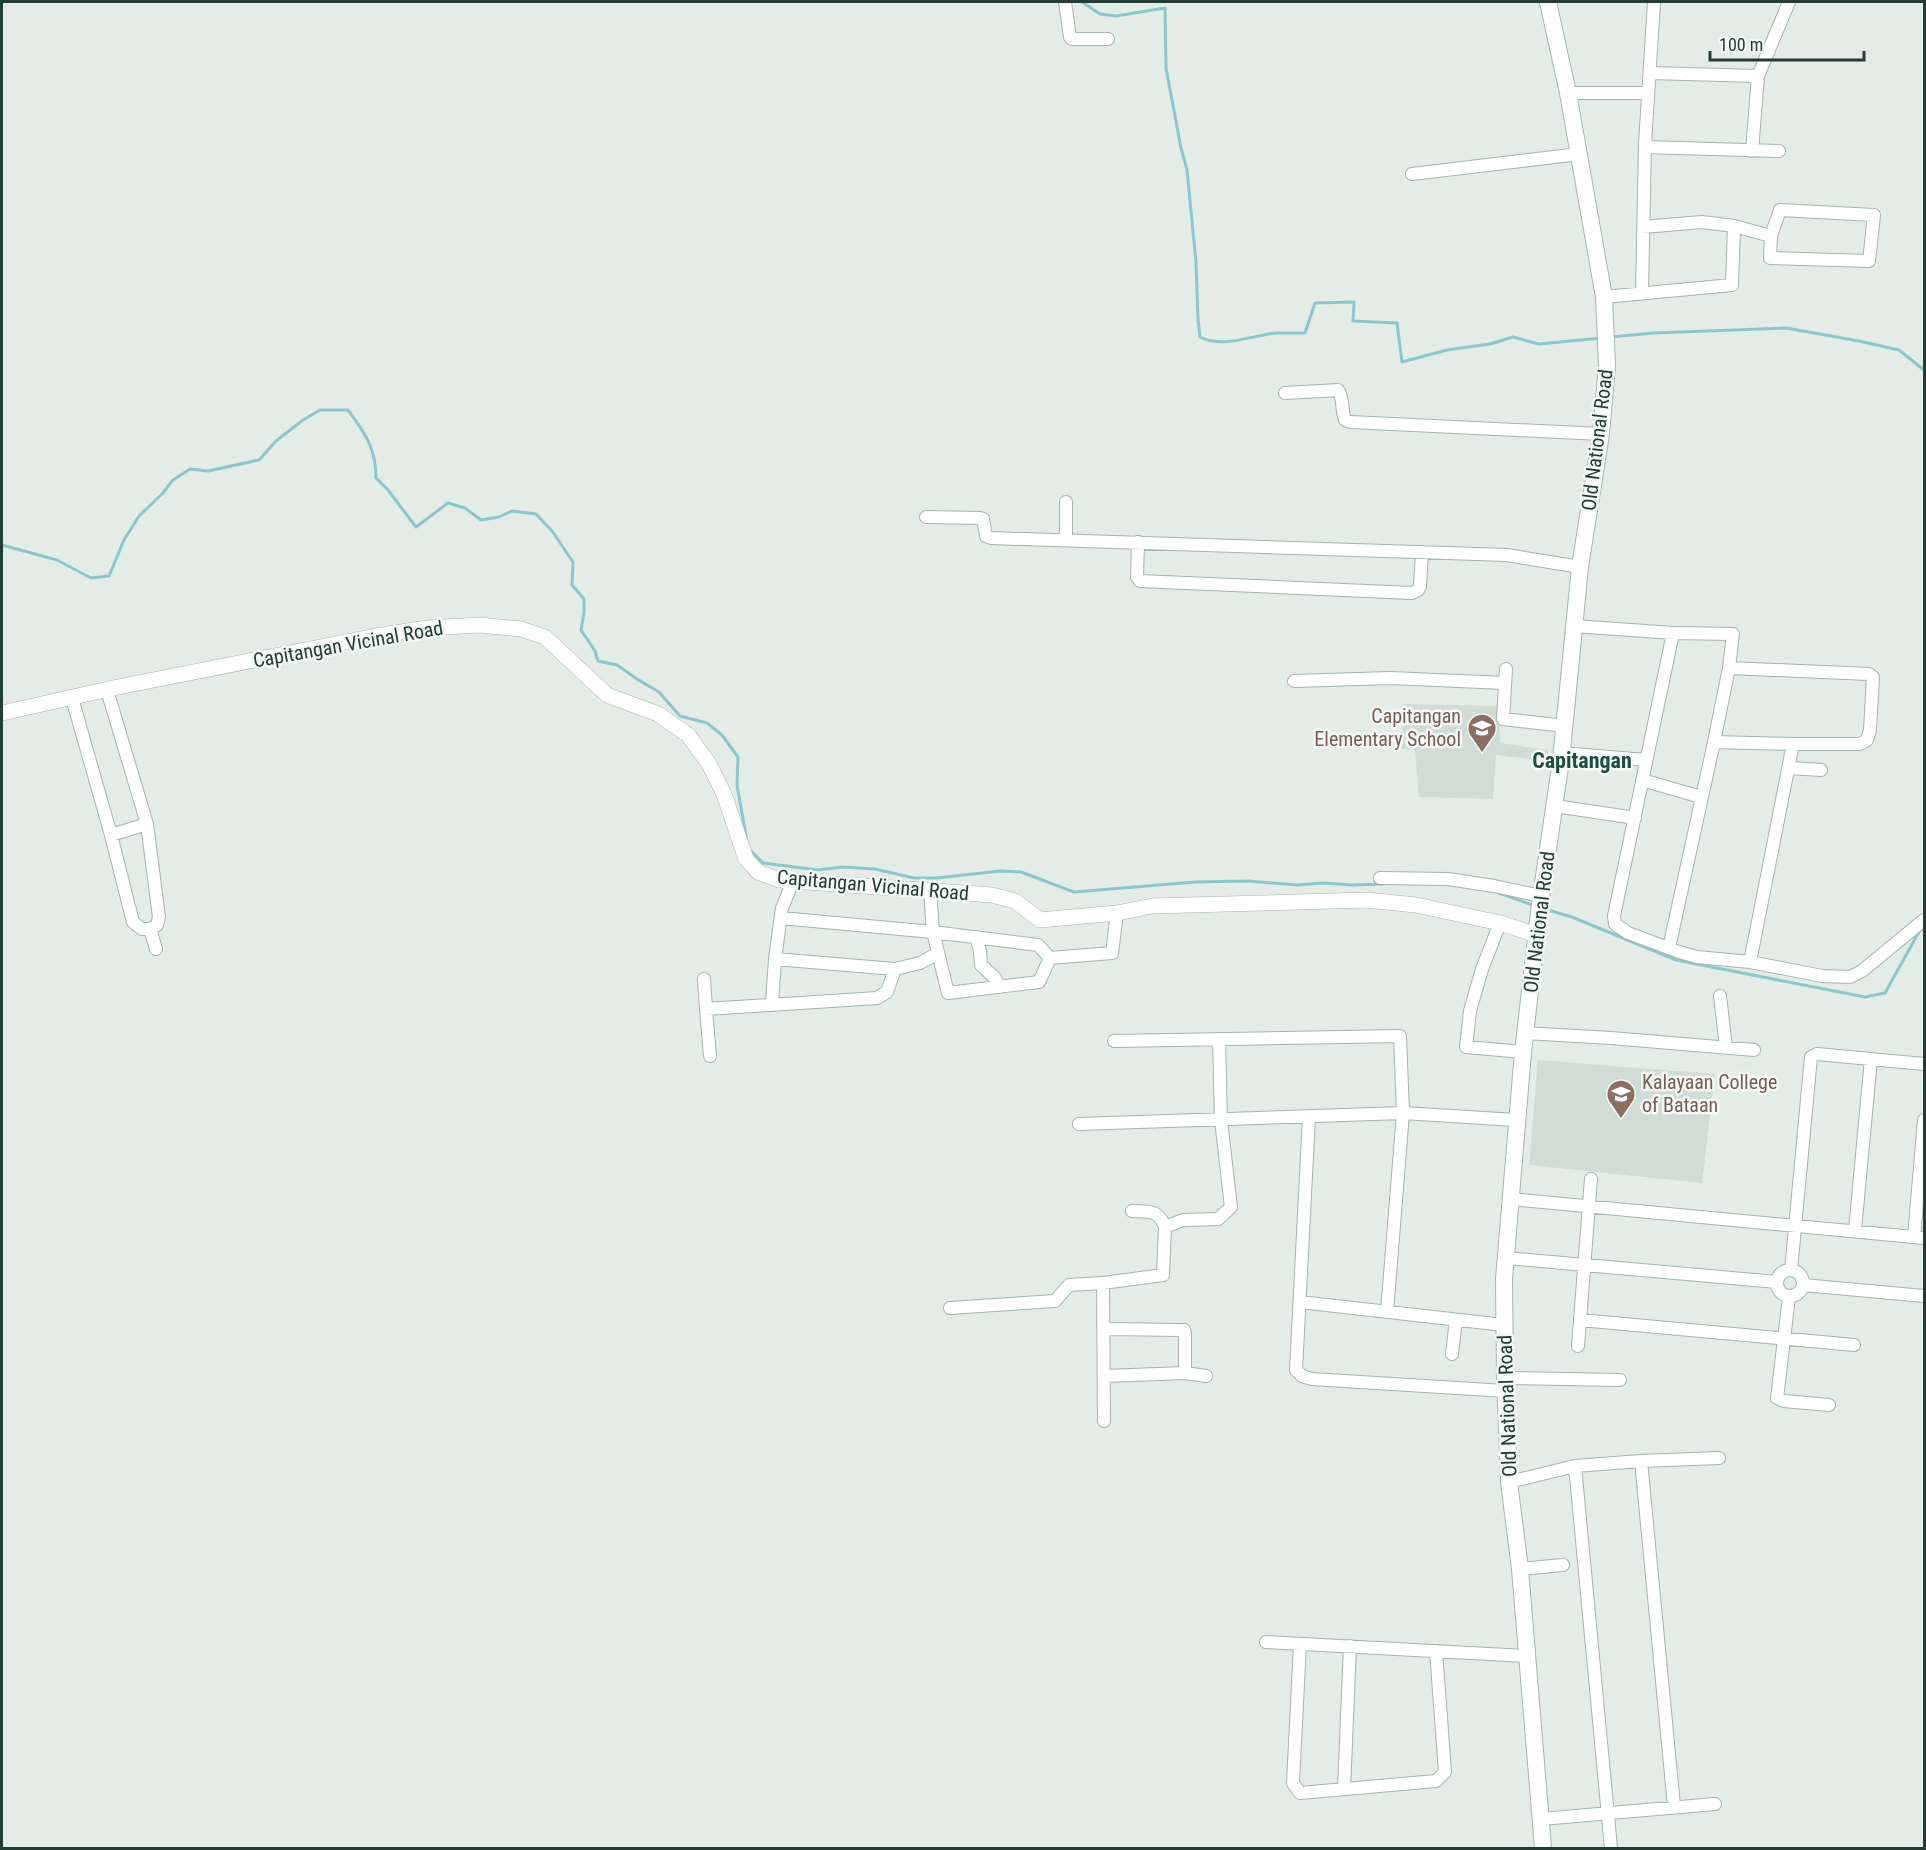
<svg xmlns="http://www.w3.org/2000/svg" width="1926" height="1850" font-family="'Roboto Condensed',sans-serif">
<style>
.built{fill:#d1dcd6}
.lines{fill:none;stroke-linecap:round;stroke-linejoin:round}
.stream{stroke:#8dc7ce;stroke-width:3}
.minor-casing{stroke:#a6b4ae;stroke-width:14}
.tertiary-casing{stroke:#a6b4ae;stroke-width:16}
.secondary-casing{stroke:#a1b7af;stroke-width:18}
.minor{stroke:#fff;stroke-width:12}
.tertiary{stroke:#fff;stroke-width:15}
.secondary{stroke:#fff;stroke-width:16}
.labels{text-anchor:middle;stroke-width:5;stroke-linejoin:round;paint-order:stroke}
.street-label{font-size:20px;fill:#233c35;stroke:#f3f8f6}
.education-label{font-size:20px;fill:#785e54;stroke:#f3f8f6;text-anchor:end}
.quarter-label{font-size:22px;font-weight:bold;fill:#204d41;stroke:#f3f8f6}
</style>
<rect width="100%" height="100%" fill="#e3ece7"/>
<path class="built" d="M1403,704L1500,706V743L1548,750V761L1496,755L1493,799L1419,797L1415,750L1402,749Z
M1538,1060L1715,1074L1702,1183L1529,1165Z"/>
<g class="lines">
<path class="stream" d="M1082,2L1100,14L1116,16L1165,8L1166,68L1181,148L1187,170L1196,262L1198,320L1200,337C1223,349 1252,335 1276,333C1286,333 1295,333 1305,333L1315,303L1354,302L1353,321L1397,323L1402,362L1447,350L1490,344L1513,337L1539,344L1602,338
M1611,337L1654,333L1786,328L1859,341L1899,350L1924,370
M2,545L57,560L91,578L109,576L124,540L139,516L162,494L173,480L190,469L208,471L259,460L276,441L303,420L320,410H348C365,433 376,448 376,478L388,490L416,527L448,503L465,508L481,520L499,517L512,511L536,514L552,531L573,562L572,585L584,599V613L581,630L595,651L598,661L617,665L637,679L659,692L680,716L707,723L722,735L738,757L737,785L747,841
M750,850L763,863L818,870L842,867L875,869L914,878H937L1000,871L1021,872L1074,892L1195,882L1248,881L1298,885L1323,883L1352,885L1383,884
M1499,893L1535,906
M1544,909L1572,917L1676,960L1865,997L1885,993L1920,930"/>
<g class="minor-casing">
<path id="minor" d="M1065,2L1070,37L1072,39H1108
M1650,73L1758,76L1789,2
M1568,93H1648
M1645,147L1779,151
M1752,151L1758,76
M1412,174L1579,154
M1780,210L1874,215L1869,261L1770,258L1771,236Z
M1643,227L1702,222L1734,226L1771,236
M1642,292L1645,144L1654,2
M1604,297L1732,285L1734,226
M1285,393L1338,390C1344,398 1341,410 1345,420L1351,422L1601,434
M1066,502V540
M926,517L980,518L983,519L986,536L991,538L1507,555L1580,567
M1138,542L1137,577L1140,581L1412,593L1418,590L1420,586L1422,552
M1574,626L1673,633L1733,634L1729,668L1714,742L1669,948
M1673,633L1614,916L1615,924L1628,933L1679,952L1697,957L1750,962L1793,744L1714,742
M1729,668L1869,674L1873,677L1870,730L1867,740L1860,744H1793
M1506,669L1503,719L1565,726
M1294,681L1390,678L1505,683
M107,690L147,824L159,917L157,925L150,929L156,949
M72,698L111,835L133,922L142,929H150
M1562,753L1646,760
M1789,768L1821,770
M1642,780L1701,797
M1555,806L1635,818
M111,835L147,824
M1380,878L1448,879L1494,886L1541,896
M930,891L933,932L948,993L1039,982L1050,958
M781,918L933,932L1038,945L1050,958L1112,953L1117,913
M1500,923L1482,969L1470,1011L1466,1047L1523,1052
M976,937L980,951L981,965L995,978L1000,987
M775,959L895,969L920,963L938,953
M1750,962L1822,976L1850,977L1862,971L1924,920
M704,979L706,1009L877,998L887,992L895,969
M1720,996L1726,1047
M772,1003L775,959L782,908L793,881
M706,1009L710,1056
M1525,1033L1611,1038L1754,1050
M1114,1041L1400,1036L1403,1113L1387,1312
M1309,1117L1296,1370L1302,1376L1312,1379L1505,1391
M1079,1124L1403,1113L1516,1120
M1510,1199L1924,1238
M1132,1211C1149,1212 1158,1209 1165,1227
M1855,1230L1871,1059
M1914,1237L1924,1120
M1506,1258L1777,1282
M1777 1283a13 13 0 1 1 26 0a13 13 0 1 1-26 0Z
M1791,1270L1811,1057L1817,1054L1924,1064
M1103,1283L1104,1421
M1803,1285L1924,1296
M1789,1297L1777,1398L1784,1401L1829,1405
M1300,1302L1504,1325
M950,1308L1055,1301L1069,1285L1103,1283L1163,1275L1165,1227L1183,1220L1218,1219L1231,1207L1221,1120L1219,1039
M1580,1320L1854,1345
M1104,1329L1184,1330L1185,1333V1373
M1578,1346L1591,1179
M1452,1354L1456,1320
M1104,1376L1185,1373L1206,1376
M1505,1378L1620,1380
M1641,1461L1719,1458
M1575,1466L1611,1848
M1509,1482L1575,1466L1641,1461L1674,1806
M1520,1569L1563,1565
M1266,1642L1527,1656
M1300,1644L1293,1783L1300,1793L1436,1781L1445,1772L1436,1651
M1344,1789L1350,1646
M1541,1819L1715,1804"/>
</g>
<g class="tertiary-casing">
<path id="tertiary" d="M2,713L113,688L376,636L427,628L479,625L521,629L545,637L607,695L658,714L688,735L709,764L724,794L746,859L758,872L779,880L992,895L1015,901L1040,920L1117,913L1152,906L1366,900L1416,905L1500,923L1537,935"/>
</g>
<g class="secondary-casing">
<path id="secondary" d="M1543,1848L1520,1569L1509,1482L1505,1378L1504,1279L1523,1052L1540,904L1561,760L1580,567L1601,434L1607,365L1604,297L1568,93L1548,2"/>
</g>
<use href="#minor" class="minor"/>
<use href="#tertiary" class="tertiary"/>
<use href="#secondary" class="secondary"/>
</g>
<defs>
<g id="school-pin" transform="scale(1.5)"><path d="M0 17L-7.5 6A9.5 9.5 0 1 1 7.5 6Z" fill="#8d6e63" stroke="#f3f8f6"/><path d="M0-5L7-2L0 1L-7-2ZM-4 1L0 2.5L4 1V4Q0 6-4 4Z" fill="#fff"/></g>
<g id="university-pin" transform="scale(1.5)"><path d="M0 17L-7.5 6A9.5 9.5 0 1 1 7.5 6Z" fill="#8d6e63" stroke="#f3f8f6"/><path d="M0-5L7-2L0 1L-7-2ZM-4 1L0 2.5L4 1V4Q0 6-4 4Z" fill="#fff"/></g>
</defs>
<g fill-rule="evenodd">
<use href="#school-pin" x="1482" y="728"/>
<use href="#university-pin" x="1621" y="1094"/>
</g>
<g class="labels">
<g class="street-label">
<text transform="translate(1597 440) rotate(-83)" y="7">Old National Road</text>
<text transform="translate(348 644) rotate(-10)" y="7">Capitangan Vicinal Road</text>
<text transform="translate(873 885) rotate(5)" y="7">Capitangan Vicinal Road</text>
<text transform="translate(1539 922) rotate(-83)" y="7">Old National Road</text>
<text transform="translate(1507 1406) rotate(-92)" y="7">Old National Road</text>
</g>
<g class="education-label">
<text x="1461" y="723">Capitangan<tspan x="1461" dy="23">Elementary School</tspan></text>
<text x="1642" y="1089" text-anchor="start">Kalayaan College<tspan x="1642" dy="23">of Bataan</tspan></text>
</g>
<g class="quarter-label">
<text x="1582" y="768">Capitangan</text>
</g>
</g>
<rect width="1926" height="1850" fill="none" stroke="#233c35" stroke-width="6"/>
<path d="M1710 51v9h154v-9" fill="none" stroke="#233c35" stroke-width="3"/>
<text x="1719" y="51" font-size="18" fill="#233c35" stroke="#f3f8f6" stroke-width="4.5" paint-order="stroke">100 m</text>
</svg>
